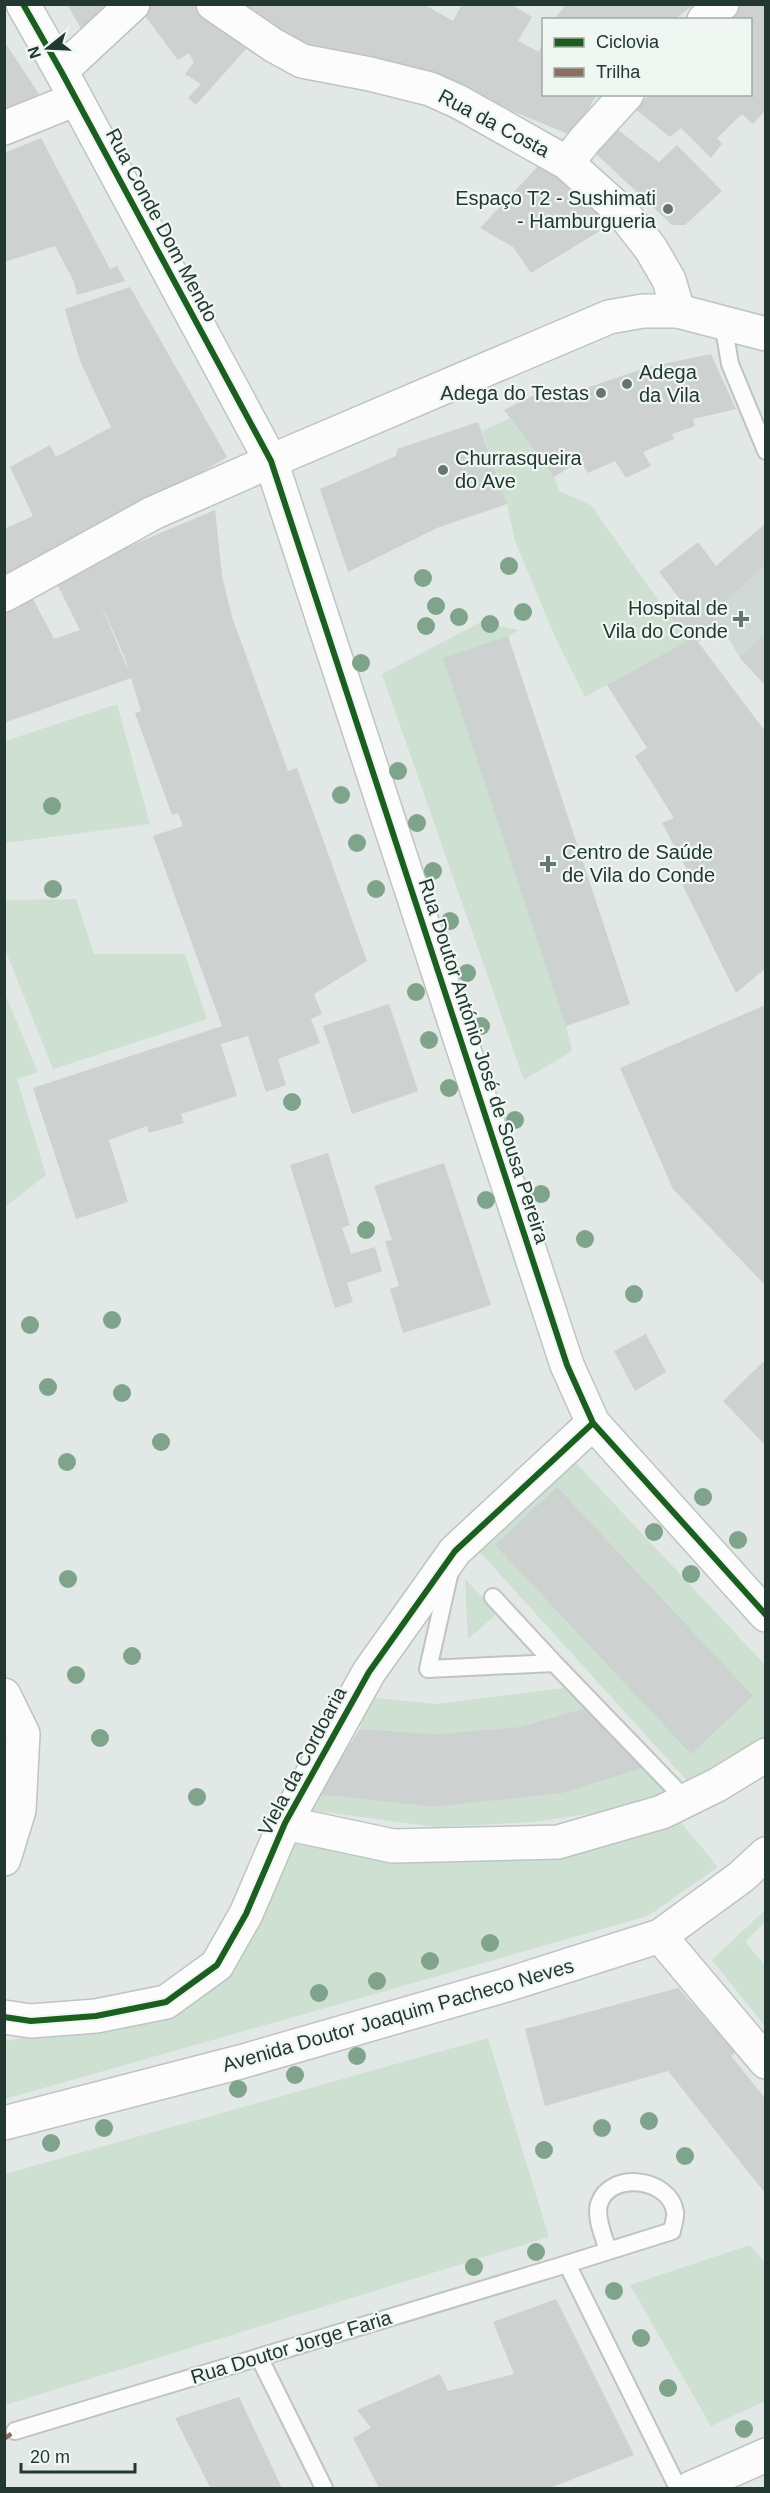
<svg xmlns="http://www.w3.org/2000/svg" width="770" height="2493" font-family="Arial,sans-serif">
<style>
.built{fill:#d0d9d5}
.green{fill:#cde0d1}
.building{fill:#cdd1cf;fill-rule:evenodd}
.lines{fill:none;stroke-linecap:round;stroke-linejoin:round}
.lane-casing{stroke:#bfc4c2;stroke-width:20}
.street-casing{stroke:#bfc4c2;stroke-width:36}
.secondary-casing{stroke:#bec5c2;stroke-width:36}
.lane{stroke:#fbfcfb;stroke-width:16}
.street{stroke:#fbfcfb;stroke-width:33}
.secondary{stroke:#fbfcfb;stroke-width:33}
.quiet{stroke:#8d6e63;stroke-width:4.5;stroke-dasharray:9 4.5;stroke-linecap:butt}
.cycleway-casing{stroke:#f0f7f3;stroke-width:10}
.cycleway{stroke:#1b5e20;stroke-width:6}
.tree{fill:#80a38c}
.poi-dot{fill:#657670;stroke:#f0f7f3;stroke-width:2}
.labels{text-anchor:middle;stroke-width:4.5;stroke-linejoin:round;paint-order:stroke}
.street-label{font-size:20px;fill:#223831;stroke:#f0f7f3}
.poi-label{font-size:20px;fill:#223831;stroke:#f0f7f3;text-anchor:end}
</style>
<rect width="100%" height="100%" fill="#e2e8e5"/>
<path class="built" d="M765,565V685L740,658L713,613Z"/>
<path class="green" d="M510,418L554,477L559,491L591,505L687,641L585,697L555,637L515,541L507,504L482,431Z
M481,622L519,630L508,636L566,1026L572,1051L524,1080L382,674Z
M117,704L150,824L5,843V741Z
M76,899L94,954H185L207,1019L53,1069L5,949V900Z
M4,992L38,1072L17,1079L46,1175L5,1207Z
M575,1462L765,1665V1741L690,1784L479,1551Z
M465,1579L498,1613L468,1639Z
M564,1688L586,1708L519,1727L435,1734L360,1729L366,1697L436,1704Z
M643,1768L665,1793L608,1811L534,1822L435,1827L303,1809L317,1794L434,1807L563,1793Z
M679,1820L718,1867L648,1916L5,2099V2041L173,2012L292,1838L508,1859L628,1840Z
M765,1910V1922L745,1942L765,1965V2026L712,1960Z
M488,2038L549,2237L5,2405V2174Z
M750,2245L765,2263V2401L711,2426L630,2285Z"/>
<path class="building" d="M67,4H114L84,34Z
M149,4H202L253,41L196,105L188,98L201,84L185,74L194,62L189,53L178,60L142,12Z
M236,4H423L453,21L462,4H511L532,17L518,41L539,52L543,41V94H597L573,136L488,101L320,52L292,40Z
M566,4H694L674,20H554Z
M740,4H765V111L753,124L742,114L717,138L722,144L711,158L681,128L670,137L635,109L650,94H750V20H724Z
M4,41L39,94L4,112Z
M613,126L659,162L677,145L722,191L685,225H672L591,149Z
M41,138L110,269L117,266L125,281L77,295L74,282L55,246L4,262V153Z
M542,162L577,188L608,226L531,273L513,247L480,228Z
M130,287L227,457L150,504L4,581V529L33,516L10,467L50,445L56,457L111,427L80,361L65,309Z
M711,354L736,409L693,419L695,426L672,434L674,439L643,452L651,466L626,478L615,461L588,473L580,461L554,477L504,410L545,390L551,400L648,367Z
M478,422L507,504L437,528L348,572L320,489L396,456L397,449Z
M215,510L222,576L232,617L288,771L297,768L367,961L314,994L322,1014L311,1019L320,1043L278,1059L286,1085L266,1092L248,1036L221,1044L237,1096L181,1114L184,1123L149,1133L147,1126L109,1140L128,1202L76,1219L33,1088L222,1026L153,836L183,826L178,813L172,815L135,713L141,711L131,678L4,723V610L32,597L54,639L80,630L55,580L85,565ZM97,595L124,656L130,675Z
M765,524V565L713,613L720,625L698,642L765,731V969L736,993L682,884L692,879L662,823L674,818L635,756L647,748L607,685L687,641L665,609L679,598L659,572L698,542L716,566Z
M765,634V685L740,658Z
M508,636L630,1004L566,1026L443,658Z
M389,1004L418,1091L352,1114L323,1026Z
M765,1005V1285L673,1189L620,1068Z
M328,1153L350,1225L342,1228L351,1254L375,1247L382,1271L347,1283L353,1302L335,1308L290,1165Z
M444,1163L491,1305L403,1333L390,1289L399,1286L385,1241L392,1240L374,1186Z
M646,1334L666,1372L635,1391L614,1351Z
M765,1360V1445L723,1401Z
M557,1487L753,1696L691,1754L495,1545Z
M586,1708L643,1768L563,1793L434,1807L317,1794L360,1729L435,1734L519,1727Z
M678,1988L736,2052L731,2056L765,2098V2193L668,2071L545,2106L525,2029Z
M556,2299L634,2455L550,2488H379L353,2438L371,2428L357,2410L440,2374L448,2391L514,2374L493,2322Z
M239,2397L282,2488H206L210,2487L175,2418Z"/>
<g class="lines">
<g class="lane-casing">
<path id="lane" d="M723,323L730,364L766,451
M450,1571L428,1669L554,1663L686,1800
M493,1597L554,1663
M608,2250C604,2238 595,2217 599,2204C610,2170 670,2178 675,2212C676,2217 673,2225 672,2231L567,2264L678,2488
M259,2357L324,2488
M15,2431L567,2264"/>
</g>
<g class="street-casing">
<path id="street" d="M213,4L273,45L302,61L370,74L430,89L459,102L567,163L623,213L651,249L669,280L678,311
M704,20L722,4
M61,71L133,4
M4,128L76,99
M567,163L585,140L627,94
M4,595L153,513L271,461L567,1365L593,1423L766,1615
M4,1695L23,1734L19,1810L4,1859
M285,1823L393,1846L558,1842L662,1812L717,1785L766,1755
M660,1936L766,2062
M4,2017L31,2021L96,2016L166,2002L217,1965L246,1914L285,1823L369,1672L455,1551L593,1423
M4,2123L240,2062L506,1985L660,1936L741,1877L766,1854
M691,2488L766,2455"/>
</g>
<g class="secondary-casing">
<path id="secondary" d="M23,4L61,71L271,461L609,317L643,311H678L766,334"/>
</g>
<use href="#lane" class="lane"/>
<use href="#street" class="street"/>
<use href="#secondary" class="secondary"/>
<path class="quiet" d="M4,2439L15,2431"/>
<g class="cycleway-casing">
<path id="cycleway" d="M23,4L61,71L271,461L567,1365L593,1423L766,1615
M4,2017L31,2021L96,2016L166,2002L217,1965L246,1914L285,1823L369,1672L455,1551L593,1423"/>
</g>
<use href="#cycleway" class="cycleway"/>
</g>
<g class="tree">
<circle cx="509" cy="566" r="9"/>
<circle cx="423" cy="578" r="9"/>
<circle cx="436" cy="606" r="9"/>
<circle cx="523" cy="612" r="9"/>
<circle cx="459" cy="617" r="9"/>
<circle cx="490" cy="624" r="9"/>
<circle cx="426" cy="626" r="9"/>
<circle cx="361" cy="663" r="9"/>
<circle cx="398" cy="771" r="9"/>
<circle cx="341" cy="795" r="9"/>
<circle cx="52" cy="806" r="9"/>
<circle cx="417" cy="823" r="9"/>
<circle cx="357" cy="843" r="9"/>
<circle cx="433" cy="871" r="9"/>
<circle cx="53" cy="889" r="9"/>
<circle cx="376" cy="889" r="9"/>
<circle cx="450" cy="921" r="9"/>
<circle cx="467" cy="973" r="9"/>
<circle cx="416" cy="992" r="9"/>
<circle cx="481" cy="1026" r="9"/>
<circle cx="429" cy="1040" r="9"/>
<circle cx="449" cy="1088" r="9"/>
<circle cx="292" cy="1102" r="9"/>
<circle cx="515" cy="1120" r="9"/>
<circle cx="541" cy="1194" r="9"/>
<circle cx="486" cy="1200" r="9"/>
<circle cx="366" cy="1230" r="9"/>
<circle cx="585" cy="1239" r="9"/>
<circle cx="634" cy="1294" r="9"/>
<circle cx="112" cy="1320" r="9"/>
<circle cx="30" cy="1325" r="9"/>
<circle cx="48" cy="1387" r="9"/>
<circle cx="122" cy="1393" r="9"/>
<circle cx="161" cy="1442" r="9"/>
<circle cx="67" cy="1462" r="9"/>
<circle cx="703" cy="1497" r="9"/>
<circle cx="654" cy="1532" r="9"/>
<circle cx="738" cy="1540" r="9"/>
<circle cx="691" cy="1574" r="9"/>
<circle cx="68" cy="1579" r="9"/>
<circle cx="132" cy="1656" r="9"/>
<circle cx="76" cy="1675" r="9"/>
<circle cx="100" cy="1738" r="9"/>
<circle cx="197" cy="1797" r="9"/>
<circle cx="490" cy="1943" r="9"/>
<circle cx="430" cy="1961" r="9"/>
<circle cx="377" cy="1981" r="9"/>
<circle cx="319" cy="1993" r="9"/>
<circle cx="357" cy="2056" r="9"/>
<circle cx="295" cy="2075" r="9"/>
<circle cx="238" cy="2089" r="9"/>
<circle cx="649" cy="2121" r="9"/>
<circle cx="104" cy="2128" r="9"/>
<circle cx="602" cy="2128" r="9"/>
<circle cx="51" cy="2143" r="9"/>
<circle cx="544" cy="2150" r="9"/>
<circle cx="685" cy="2156" r="9"/>
<circle cx="536" cy="2252" r="9"/>
<circle cx="474" cy="2267" r="9"/>
<circle cx="614" cy="2291" r="9"/>
<circle cx="641" cy="2338" r="9"/>
<circle cx="668" cy="2388" r="9"/>
<circle cx="744" cy="2429" r="9"/>
</g>
<g class="poi-dot">
<circle cx="668" cy="209" r="6"/>
<circle cx="627" cy="384" r="6"/>
<circle cx="601" cy="393" r="6"/>
<circle cx="443" cy="470" r="6"/>
<path d="M738 610h6v6h6v6h-6v6h-6v-6h-6v-6h6z"/>
<path d="M545 855h6v6h6v6h-6v6h-6v-6h-6v-6h6z"/>
</g>
<g class="labels">
<g class="street-label">
<text transform="translate(494 123) rotate(28)" y="7">Rua da Costa</text>
<text transform="translate(162 225) rotate(62)" y="7">Rua Conde Dom Mendo</text>
<text transform="translate(484 1061) rotate(72)" y="7">Rua Doutor António José de Sousa Pereira</text>
<text transform="translate(302 1761) rotate(-62)" y="7">Viela da Cordoaria</text>
<text transform="translate(398 2015) rotate(-16)" y="7">Avenida Doutor Joaquim Pacheco Neves</text>
<text transform="translate(291 2347) rotate(-17)" y="7">Rua Doutor Jorge Faria</text>
</g>
<g class="poi-label">
<text x="656" y="205">Espaço T2 - Sushimati<tspan x="656" dy="23">- Hamburgueria</tspan></text>
<text x="639" y="379" text-anchor="start">Adega<tspan x="639" dy="23">da Vila</tspan></text>
<text x="589" y="400">Adega do Testas</text>
<text x="455" y="465" text-anchor="start">Churrasqueira<tspan x="455" dy="23">do Ave</tspan></text>
<text x="728" y="615">Hospital de<tspan x="728" dy="23">Vila do Conde</tspan></text>
<text x="562" y="859" text-anchor="start">Centro de Saúde<tspan x="562" dy="23">de Vila do Conde</tspan></text>
</g>
</g>
<rect width="770" height="2493" fill="none" stroke="#223831" stroke-width="12"/>
<rect x="542" y="18" width="210" height="78" fill="#f0f7f3" stroke="#9eaba5" stroke-width="1.5"/>
<rect x="554" y="38" width="30" height="9" fill="#1b5e20" stroke="#9eaba5" stroke-width="1.5"/>
<text x="596" y="48" font-size="18" fill="#223831">Ciclovia</text>
<rect x="554" y="68" width="30" height="9" fill="#8d6e63" stroke="#9eaba5" stroke-width="1.5"/>
<text x="596" y="78" font-size="18" fill="#223831">Trilha</text>
<g transform="translate(48 48) rotate(252)" stroke="#f0f7f3" stroke-width="4.5" paint-order="stroke">
<path d="M0-4.5L10 22L0 15L-10 22Z" fill="#223831"/>
<text y="-9" font-size="16" font-weight="bold" text-anchor="middle" fill="#223831">N</text>
</g>
<path d="M21 2463v9h114v-9" fill="none" stroke="#223831" stroke-width="3"/>
<text x="30" y="2463" font-size="18" fill="#223831" stroke="#f0f7f3" stroke-width="4.5" paint-order="stroke">20 m</text>
</svg>
